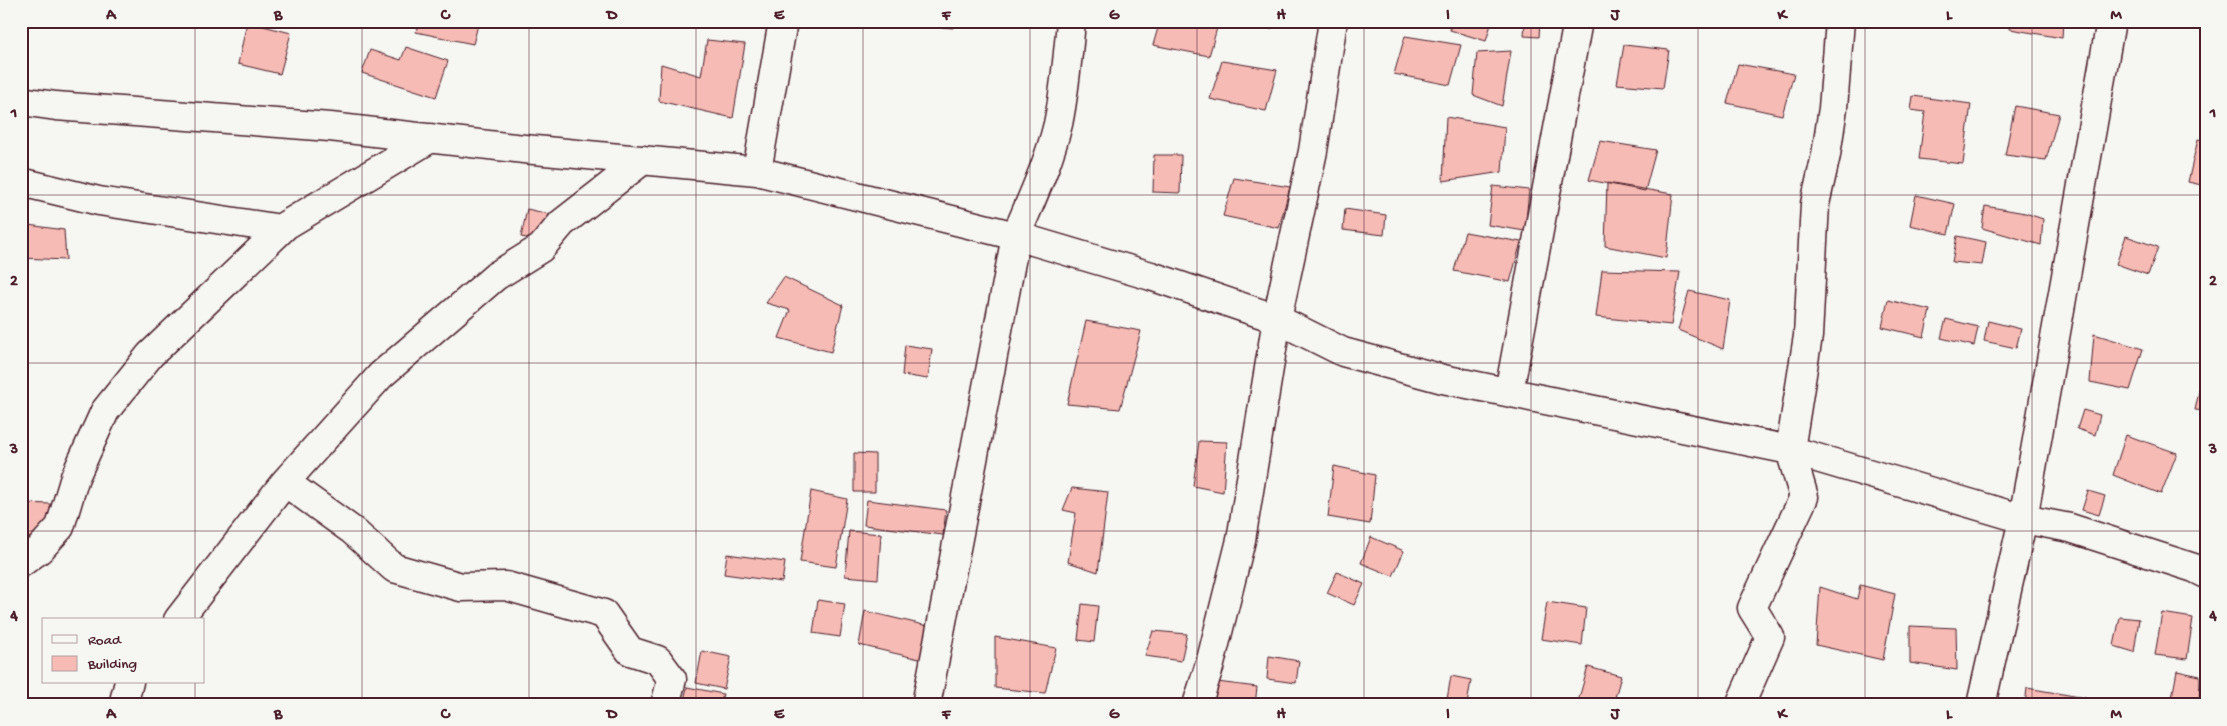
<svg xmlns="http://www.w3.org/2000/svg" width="2227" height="726" font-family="'Gochi Hand',sans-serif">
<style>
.building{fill:#f7bbb5;stroke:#4a1f2b}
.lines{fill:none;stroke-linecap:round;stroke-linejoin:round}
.minor-casing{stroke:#4a1f2b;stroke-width:31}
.minor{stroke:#f6f6f2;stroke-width:28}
.grid{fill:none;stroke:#4a1f2b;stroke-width:1;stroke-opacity:0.55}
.neatline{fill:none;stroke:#4a1f2b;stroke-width:2}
.grid-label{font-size:16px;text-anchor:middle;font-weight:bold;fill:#4a1f2b}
</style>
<rect width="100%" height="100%" fill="#f6f6f2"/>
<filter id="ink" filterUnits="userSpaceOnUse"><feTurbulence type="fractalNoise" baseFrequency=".02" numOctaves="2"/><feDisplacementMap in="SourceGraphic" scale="10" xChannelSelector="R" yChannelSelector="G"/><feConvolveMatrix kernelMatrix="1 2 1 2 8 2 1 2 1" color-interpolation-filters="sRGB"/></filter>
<g filter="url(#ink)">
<path class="building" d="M420,21H479L473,44L416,32Z
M677,21H706L705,27Z
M931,21H953V28L930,26Z
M1160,21H1219L1209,56L1153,45Z
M1235,21H1273L1271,29Z
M1451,21H1492L1486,41L1450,30Z
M1525,21H1540L1539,37L1524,36Z
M2011,21H2063L2062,38L2010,29Z
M247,22L291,33L280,74L238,64Z
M1405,36L1461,45L1450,85L1394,74Z
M707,40L745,44L733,118L659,101L661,64L701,76Z
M1624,45L1669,50L1663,88L1617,84Z
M406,47L448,61L436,97L362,73L370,50L401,60Z
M1511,51L1502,106L1473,95L1477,53Z
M1222,61L1277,70L1266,111L1210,99Z
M1738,64L1794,74L1782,115L1727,103Z
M1913,96L1971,104L1963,164L1919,159L1925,112L1911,110Z
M2015,106L2059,114L2046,160L2005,155Z
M1446,117L1505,127L1502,172L1443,181Z
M2198,139L2206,141V186L2188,182Z
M1600,141L1656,150L1645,191L1589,180Z
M1154,155H1181L1180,193L1153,192Z
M1234,178L1290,187L1279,228L1223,216Z
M1607,183L1673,194L1666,258L1605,246Z
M1493,186L1529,190L1525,231L1488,225Z
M1916,195L1955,204L1948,234L1910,225Z
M1985,206L2025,213L2043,219L2041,245L1982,228Z
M527,209L549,214L544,241L521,237Z
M1345,209L1386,215L1384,235L1343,230Z
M21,224L64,230L66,260L21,258Z
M1465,232L1521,242L1510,282L1454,271Z
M1957,236L1986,242L1982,265L1952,262Z
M2126,236L2158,247L2148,275L2116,264Z
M1602,270L1680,272L1671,325L1596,317Z
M784,277L843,305L831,352L779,338L790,310L766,303Z
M1689,291L1730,300L1723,349L1678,330Z
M1888,300L1930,310L1924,337L1882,327Z
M1946,319L1978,327L1974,346L1941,338Z
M1086,321L1141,331L1120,409L1067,404Z
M1988,321L2021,329L2016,348L1984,341Z
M2094,334L2143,349L2130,390L2090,382Z
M905,345L932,349L928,379L902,375Z
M2203,373L2206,374V411L2195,410Z
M2083,410L2100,415L2095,435L2077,429Z
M2126,435L2177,453L2161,494L2113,475Z
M1199,441L1227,442L1223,492L1193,486Z
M854,453L875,454V492H854Z
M1334,466L1375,475L1370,524L1328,517Z
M1072,488L1108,492L1098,572L1068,562L1076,513L1063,510Z
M811,491L847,499L836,567L800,562Z
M2088,491L2105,496L2099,515L2082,510Z
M867,500L946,510L943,535L864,525Z
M21,503L51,504V537L21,538Z
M849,531L881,534L878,579L845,576Z
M1371,537L1404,551L1393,576L1361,563Z
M727,554L785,562L782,582L724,574Z
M1337,572L1364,584L1354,605L1327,593Z
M1860,585L1895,594L1883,660L1816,645L1820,587L1857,599Z
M818,600L845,604L840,637L813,633Z
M1547,602L1586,608L1582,645L1541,639Z
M1082,604L1098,606L1094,642L1078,640Z
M865,611L932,627L928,661L859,645Z
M2162,613L2193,618L2187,659L2155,655Z
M2120,617L2139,619L2134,652L2114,646Z
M1910,626L1956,628L1957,670L1910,663Z
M1153,631L1187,634L1181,661L1145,656Z
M995,637L1056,648L1045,693L995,688Z
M702,651L731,657L724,689L696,683Z
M1269,656L1299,661L1296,683L1267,679Z
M1588,667L1621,676L1613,705H1577Z
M2177,671L2200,676L2199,705L2171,703Z
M1451,676L1471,680L1467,705H1446Z
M1217,682L1257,687L1255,705H1214Z
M687,687L723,694L720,705H683Z
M2027,688L2086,698L2085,705H2025Z"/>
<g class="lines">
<g class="minor-casing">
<path id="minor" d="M21,101L56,106L330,127L524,149L757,171L1016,236L1151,276L1277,319L1343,352L1443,379L1790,450L2023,519L2070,528L2194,568L2206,574
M757,171L783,21
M21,182L99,201L281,229
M1509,392L1578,21
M285,482L381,375L496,276L541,248L562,223L643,160
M21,563L39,550L60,527L75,477L105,411L150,355L286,225L431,138
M178,620L285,482L353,531L394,568L461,587L506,586L604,614L630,651L658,660L672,679L665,705
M123,705L129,682
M926,705L1016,236C1031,200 1049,162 1058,124C1065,91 1068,55 1071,21
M1197,705L1210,664L1241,540L1277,319L1313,151L1333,21
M1740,705L1770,637L1752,608L1804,497L1790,450L1808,336L1815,204L1826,155L1833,108L1840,21
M1981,705L2023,519L2111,21"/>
</g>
<use href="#minor" class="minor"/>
</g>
</g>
<path class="grid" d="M195,21V620M362,21V705M529,21V705M696,21V705M863,21V705M1030,21V705M1197,21V705M1364,21V705M1531,21V705M1698,21V705M1865,21V705M2032,21V705M21,195H2206M21,363H2206M21,531H2206M195,682V705"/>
<rect width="2227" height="726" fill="none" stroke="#f6f6f2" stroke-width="55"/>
<rect x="42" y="618" width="162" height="65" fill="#f6f6f2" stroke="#b1a0a2"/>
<rect x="52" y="635" width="25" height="8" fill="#f6f6f2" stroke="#b1a0a2"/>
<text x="88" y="644" font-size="15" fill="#4a1f2b">Road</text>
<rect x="52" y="656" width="25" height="15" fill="#f7bbb5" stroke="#b1a0a2"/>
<text x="88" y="668" font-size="15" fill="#4a1f2b">Building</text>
<rect x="28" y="28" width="2172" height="670" class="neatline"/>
<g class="grid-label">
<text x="111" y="19">A</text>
<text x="278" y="19">B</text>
<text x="445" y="19">C</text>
<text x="612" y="19">D</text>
<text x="779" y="19">E</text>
<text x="946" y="19">F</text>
<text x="1114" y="19">G</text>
<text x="1281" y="19">H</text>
<text x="1448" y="19">I</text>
<text x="1615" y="19">J</text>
<text x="1782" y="19">K</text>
<text x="1949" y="19">L</text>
<text x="2116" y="19">M</text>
<text x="14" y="117">1</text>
<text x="2213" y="117">1</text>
<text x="14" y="285">2</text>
<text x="2213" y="285">2</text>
<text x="14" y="453">3</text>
<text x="2213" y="453">3</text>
<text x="14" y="620">4</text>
<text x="2213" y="620">4</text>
<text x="111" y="718">A</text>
<text x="278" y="718">B</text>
<text x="445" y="718">C</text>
<text x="612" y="718">D</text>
<text x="779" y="718">E</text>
<text x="946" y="718">F</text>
<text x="1114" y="718">G</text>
<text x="1281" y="718">H</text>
<text x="1448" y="718">I</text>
<text x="1615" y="718">J</text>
<text x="1782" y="718">K</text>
<text x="1949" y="718">L</text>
<text x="2116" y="718">M</text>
</g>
</svg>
